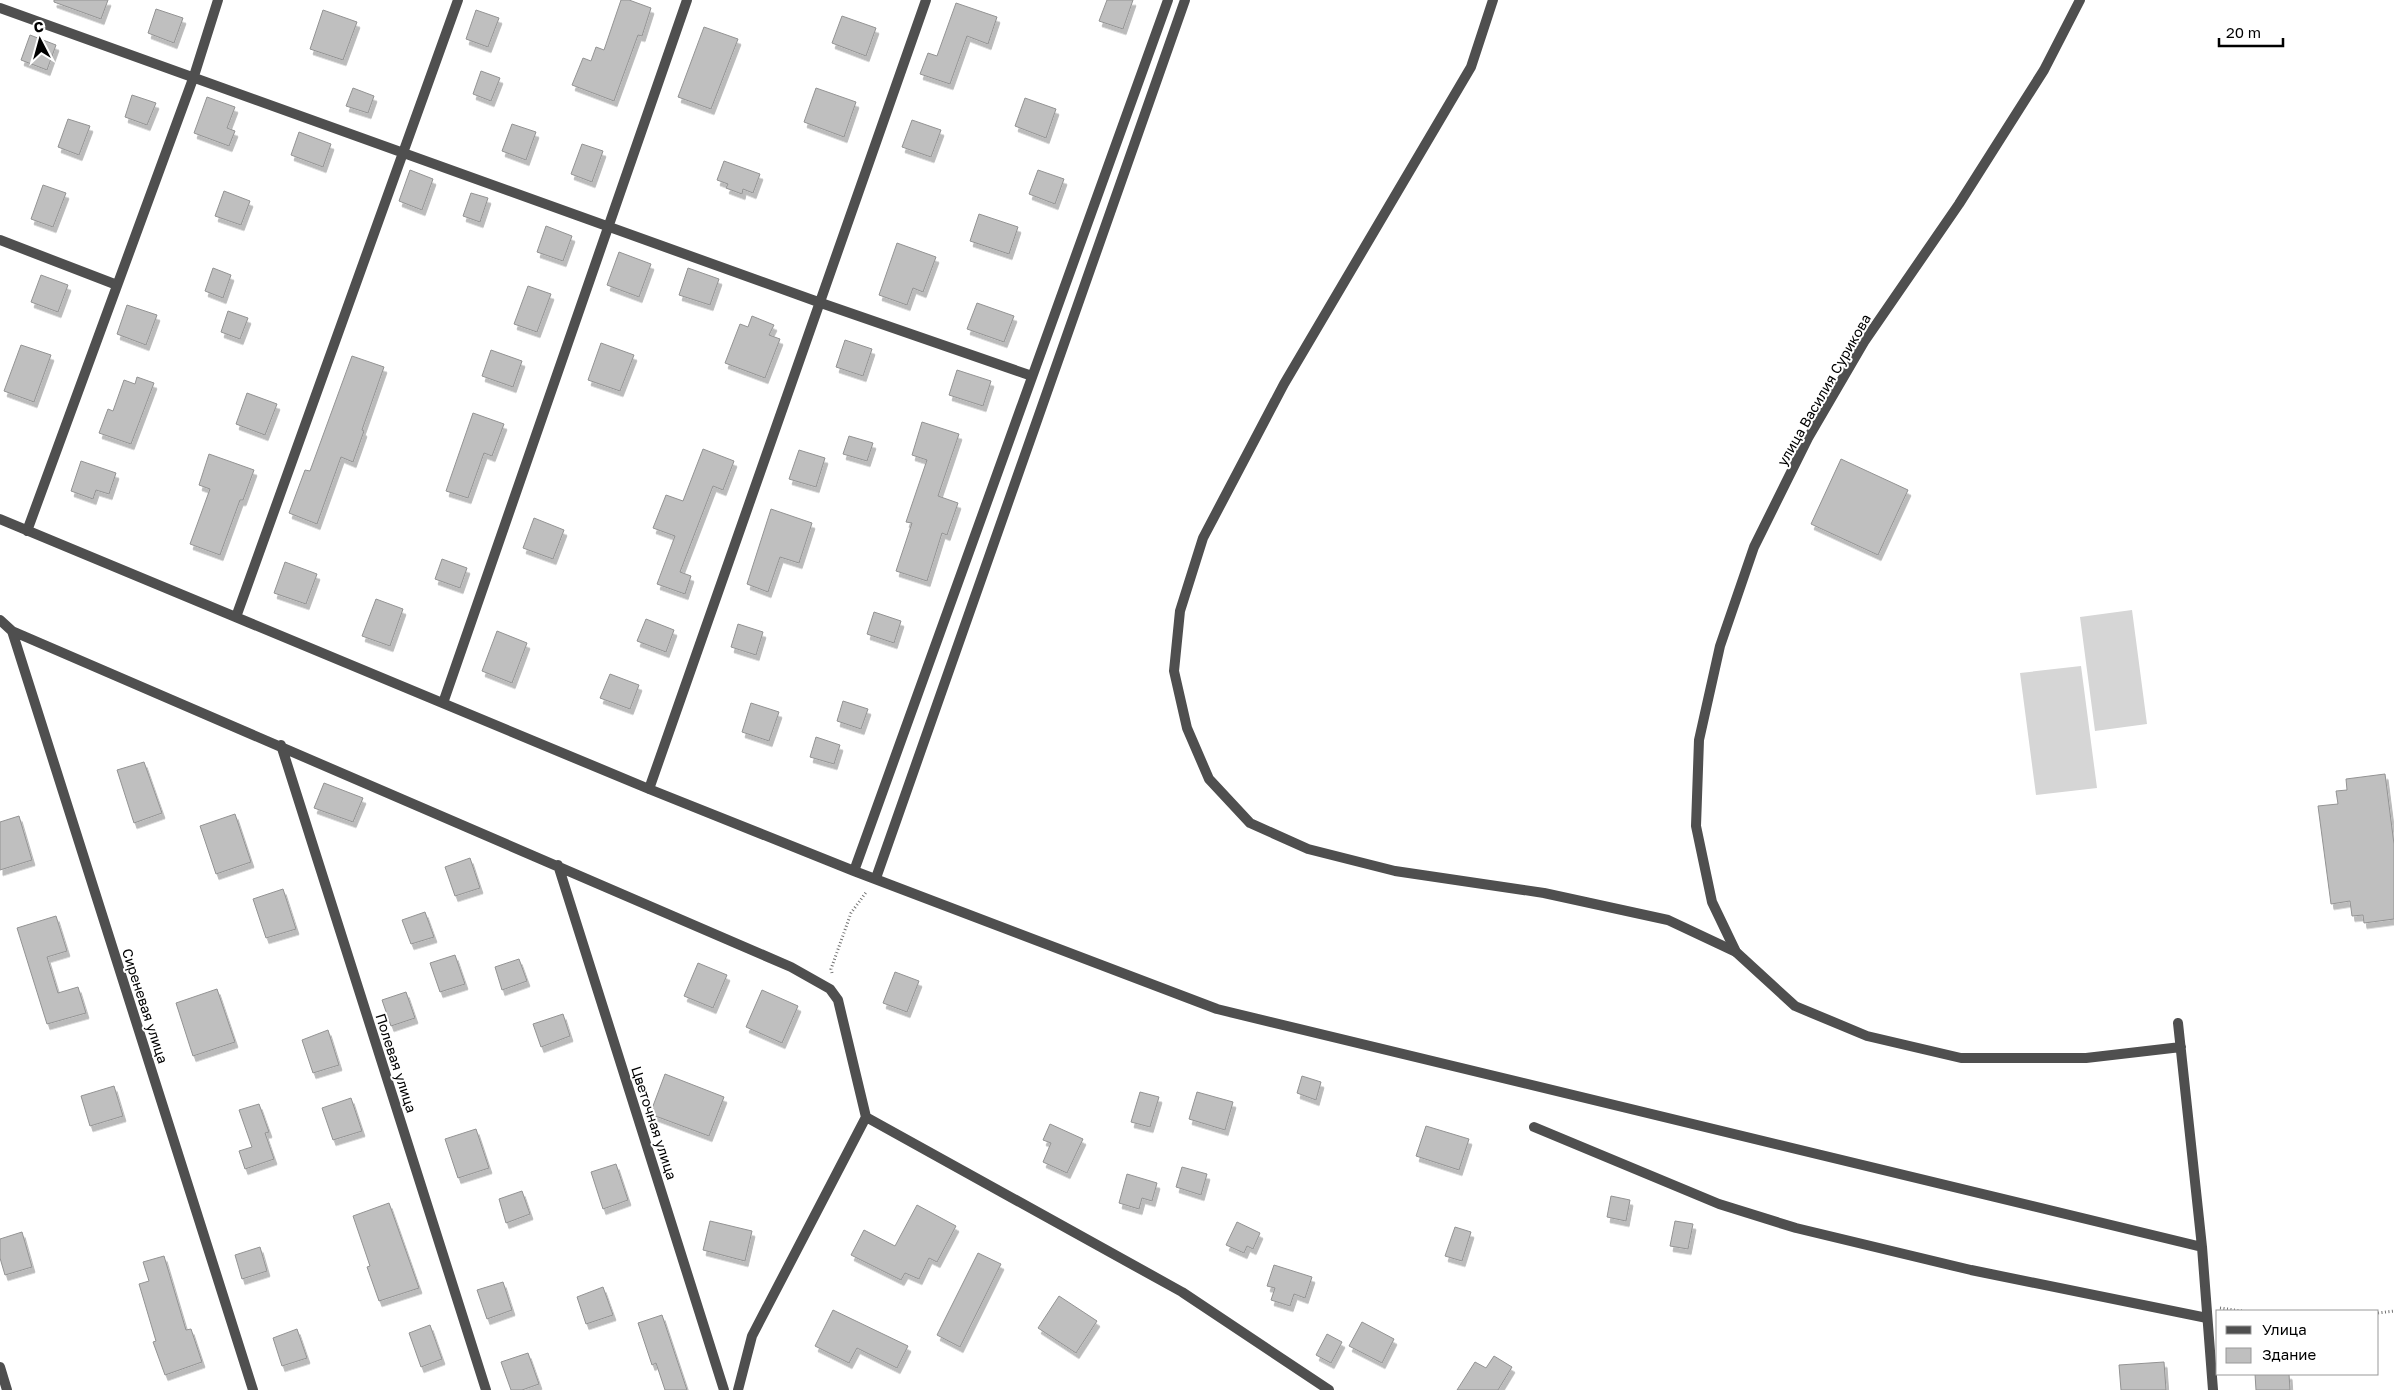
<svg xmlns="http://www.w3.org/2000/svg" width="2394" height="1390" font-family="'Golos Text',sans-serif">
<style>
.garden{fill:#d6d6d6}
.building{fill:#bfbfbf;stroke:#939393;filter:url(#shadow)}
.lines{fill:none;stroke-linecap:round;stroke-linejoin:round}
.path{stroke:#717171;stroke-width:3;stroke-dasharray:1 2.5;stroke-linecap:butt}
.service{stroke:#4f4f4f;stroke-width:10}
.minor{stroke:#4f4f4f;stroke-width:10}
.labels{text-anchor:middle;stroke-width:4;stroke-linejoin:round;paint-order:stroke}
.street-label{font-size:14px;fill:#000;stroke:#fff}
</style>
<defs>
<filter id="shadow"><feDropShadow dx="3" dy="5.5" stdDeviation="0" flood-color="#0004"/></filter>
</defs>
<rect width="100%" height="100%" fill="#fff"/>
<path class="garden" d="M2132,610L2147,724L2095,731L2080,617Z
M2081,666L2097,788L2036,795L2020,673Z"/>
<path class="building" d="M54,0H108L101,19L54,2Z
M621,0H629L651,8L642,36L638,35L614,101L572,85L583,58L591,61L596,47L604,50Z
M1107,0H1133L1123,29L1099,21Z
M956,3L997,17L988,44L967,36L950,84L920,74L928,53L937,56Z
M156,9L183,18L174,43L148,33Z
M323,10L357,22L343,60L310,49Z
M476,10L499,18L488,47L466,39Z
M842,16L876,28L866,56L832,43Z
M704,27L738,39L711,109L678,97Z
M30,35L56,45L47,70L21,60Z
M481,71L500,78L491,101L473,94Z
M353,88L374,96L368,113L346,106Z
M816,88L856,102L844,137L804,122Z
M132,95L156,103L147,125L125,117Z
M207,97L235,107L227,128L235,131L229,146L194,133Z
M1025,98L1056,109L1046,138L1015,126Z
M68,119L90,126L79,155L58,147Z
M912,120L941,130L931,157L902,147Z
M512,124L536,132L526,160L502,151Z
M299,132L331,144L323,167L291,155Z
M582,144L603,151L592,182L571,174Z
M724,161L760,174L753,193L743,189L742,194L726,188L728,184L717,180Z
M410,170L433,179L422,210L399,201Z
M1038,170L1064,179L1055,204L1029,194Z
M43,185L66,193L53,227L31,219Z
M224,191L250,201L241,225L215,216Z
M471,193L488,198L480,222L463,216Z
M979,214L1018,227L1009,254L970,241Z
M546,226L572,236L563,261L537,252Z
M897,243L936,257L923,292L913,288L907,305L879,295Z
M619,252L651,264L639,297L607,285Z
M213,268L231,275L223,298L205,291Z
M688,268L719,279L710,305L679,295Z
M41,275L68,285L58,312L31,302Z
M528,286L551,294L537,332L514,324Z
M977,303L1014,316L1004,342L967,329Z
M127,305L157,315L146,345L117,334Z
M228,311L248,318L240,339L221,332Z
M752,316L774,325L769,335L780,339L765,378L725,363L740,324L748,327Z
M845,340L872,349L863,376L836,367Z
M601,343L634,355L620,391L588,380Z
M21,345L51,355L34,402L4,391Z
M491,350L522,361L513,387L482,376Z
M352,356L384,367L362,430L364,431L353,462L341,457L317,524L289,513L305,470L310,471Z
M957,370L991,381L983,406L949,395Z
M137,377L154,383L131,444L99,433L108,409L113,411L124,380L135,384Z
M247,393L277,404L265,435L236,424Z
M473,413L504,424L492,456L484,453L468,498L446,491Z
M922,422L959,434L938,496L958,503L947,535L942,533L927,581L896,571L912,523L906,522L927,460L912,455Z
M849,436L873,443L867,461L843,454Z
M703,449L734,461L723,490L713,486L680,572L691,576L685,594L657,584L675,536L653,528L666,495L683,501Z
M799,450L825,458L816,487L789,479Z
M209,454L254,470L243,500H240L220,555L190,544L210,489L199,485Z
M1841,459L1908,490L1878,555L1811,524Z
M81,461L116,473L109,494L96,490L93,499L71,491Z
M771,509L812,523L799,563L780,557L768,592L747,584Z
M534,518L564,530L553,559L523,548Z
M442,559L467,568L460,588L435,579Z
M285,562L317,574L306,604L274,593Z
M376,599L403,609L390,646L362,636Z
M874,612L901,621L894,643L867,634Z
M646,619L674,630L666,652L637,641Z
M738,624L763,632L756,655L731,647Z
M497,631L527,643L512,683L482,671Z
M610,674L639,685L630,709L600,698Z
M843,701L868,709L861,729L837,721Z
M751,703L779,712L769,741L742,732Z
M816,737L840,745L834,764L810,757Z
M144,762L162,813L134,823L117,770Z
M2385,774L2394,844V919L2364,923L2363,915L2352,916L2350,901L2331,904L2318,806L2338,804L2336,791L2347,790L2346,779Z
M324,783L363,798L353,822L314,808Z
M235,814L251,862L216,874L200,826Z
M19,816L32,860L0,870V822Z
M470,858L480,888L455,896L445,867Z
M283,889L296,929L266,938L253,899Z
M425,912L434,937L411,944L402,920Z
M56,916L67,951L47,957L58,993L78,987L86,1013L47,1024L17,928Z
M455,955L465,984L440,992L430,963Z
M519,959L527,981L502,990L495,967Z
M698,963L727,975L713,1008L684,996Z
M895,972L919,981L907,1012L883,1003Z
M217,989L235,1042L193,1056L176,1003Z
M762,990L798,1006L782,1043L746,1027Z
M406,992L415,1018L391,1026L382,1000Z
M563,1014L570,1036L541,1047L533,1024Z
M328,1030L339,1065L313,1073L302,1040Z
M665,1074L724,1097L709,1136L650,1114Z
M1302,1076L1321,1082L1316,1100L1297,1093Z
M114,1086L123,1116L90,1126L81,1096Z
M1140,1092L1159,1097L1150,1127L1131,1122Z
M1197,1092L1233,1102L1225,1130L1189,1119Z
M351,1098L362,1131L333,1140L322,1108Z
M259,1104L269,1132L265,1133L274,1159L245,1169L239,1151L252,1147L239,1110Z
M1050,1124L1083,1139L1067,1173L1043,1162L1051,1143L1043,1140Z
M1426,1126L1469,1139L1459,1170L1416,1156Z
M476,1129L489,1168L458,1178L445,1139Z
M616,1164L628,1200L603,1209L591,1172Z
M1182,1167L1207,1174L1201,1195L1176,1187Z
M1127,1174L1157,1183L1152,1201L1142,1198L1139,1209L1119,1203Z
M522,1191L530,1214L506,1223L499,1199Z
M1611,1196L1630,1200L1626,1221L1607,1217Z
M389,1203L419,1288L379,1301L367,1267L370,1266L353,1216Z
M917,1205L956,1226L937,1262L929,1258L919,1279L905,1273L901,1280L851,1255L864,1230L895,1246Z
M710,1221L752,1231L745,1261L703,1250Z
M1675,1221L1693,1224L1688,1249L1670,1246Z
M1237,1222L1260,1233L1253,1249L1247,1246L1244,1253L1226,1245Z
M1455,1227L1471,1232L1462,1261L1445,1256Z
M22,1232L32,1267L5,1275L0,1258V1239Z
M260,1247L267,1271L242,1279L235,1255Z
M978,1253L1001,1264L960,1347L937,1335Z
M164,1256L186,1330L191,1329L202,1362L165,1375L153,1342L156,1341L139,1284L149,1281L143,1262Z
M1274,1265L1312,1277L1305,1298L1294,1294L1290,1306L1271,1300L1275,1288L1267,1286Z
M503,1282L512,1310L487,1319L477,1290Z
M603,1287L613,1315L586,1324L577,1297Z
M1059,1296L1097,1321L1076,1353L1038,1328Z
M833,1310L908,1346L897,1368L857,1348L849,1363L815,1346Z
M662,1315L687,1390H665L656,1363L652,1365L638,1323Z
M1362,1322L1394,1339L1382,1363L1349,1346Z
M430,1325L442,1359L421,1367L409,1333Z
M297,1329L307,1358L282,1366L273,1338Z
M1327,1334L1342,1342L1331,1363L1316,1355Z
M528,1353L539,1384L522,1390H511L501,1362Z
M1494,1356L1512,1367L1498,1390H1457L1475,1362L1486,1368Z
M2164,1362L2166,1390H2121L2119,1365Z
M2255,1374H2289L2290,1390H2256Z"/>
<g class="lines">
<path class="path" d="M832,973L831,969L851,913L867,891
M2220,1308L2242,1311
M2378,1313L2394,1311"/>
<path class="service" d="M1493,0L1471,67L1284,384L1203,538L1180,611L1174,671L1187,728L1209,779L1250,823L1308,849L1395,871L1544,893L1668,920L1736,952
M1534,1127L1719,1204L1796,1228L1971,1270L2207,1318"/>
<path class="minor" d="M2080,0L2044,70L1959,204L1864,342L1808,438L1754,547L1720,646L1699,740L1696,826L1712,902L1736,952L1795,1006L1867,1036L1961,1058H2086L2181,1047
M0,8L821,303L1032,376
M0,240L117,285
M0,519L649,789L854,871L1217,1009L2202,1247
M27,531L194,76L218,0
M236,617L458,0
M0,620L12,631L791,967L830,989L838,1000L866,1117L752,1336L738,1390
M12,631L253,1390
M443,703L687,0
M281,745L486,1390
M649,789L926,0
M558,865L724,1390
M854,871L1168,0
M876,878L1185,0
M2178,1023L2202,1247L2213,1390
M866,1117L1182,1292L1329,1390
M0,1367L7,1390"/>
</g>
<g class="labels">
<g class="street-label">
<text transform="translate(1824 390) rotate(-60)" y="5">улица Василия Сурикова</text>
<text transform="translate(145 1006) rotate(72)" y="5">Сиреневая улица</text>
<text transform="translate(396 1063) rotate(72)" y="5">Полевая улица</text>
<text transform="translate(654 1123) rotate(72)" y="5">Цветочная улица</text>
</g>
</g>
<rect x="2216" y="1310" width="162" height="65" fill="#ffffff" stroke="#999999"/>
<rect x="2226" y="1326" width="25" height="8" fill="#4f4f4f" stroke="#999999"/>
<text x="2262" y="1335" font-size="15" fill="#000000">Улица</text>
<rect x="2226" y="1348" width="25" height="15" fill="#bfbfbf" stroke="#999999"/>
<text x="2262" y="1360" font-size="15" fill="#000000">Здание</text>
<g transform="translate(40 40) rotate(354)" stroke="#ffffff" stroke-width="4" paint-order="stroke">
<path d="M0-4L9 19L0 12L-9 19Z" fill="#000000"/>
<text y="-8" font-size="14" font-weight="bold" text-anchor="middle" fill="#000000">С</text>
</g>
<path d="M2219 38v8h64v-8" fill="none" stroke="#000000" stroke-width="2.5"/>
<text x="2226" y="38" font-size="15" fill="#000000" stroke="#ffffff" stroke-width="4" paint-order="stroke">20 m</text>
</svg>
